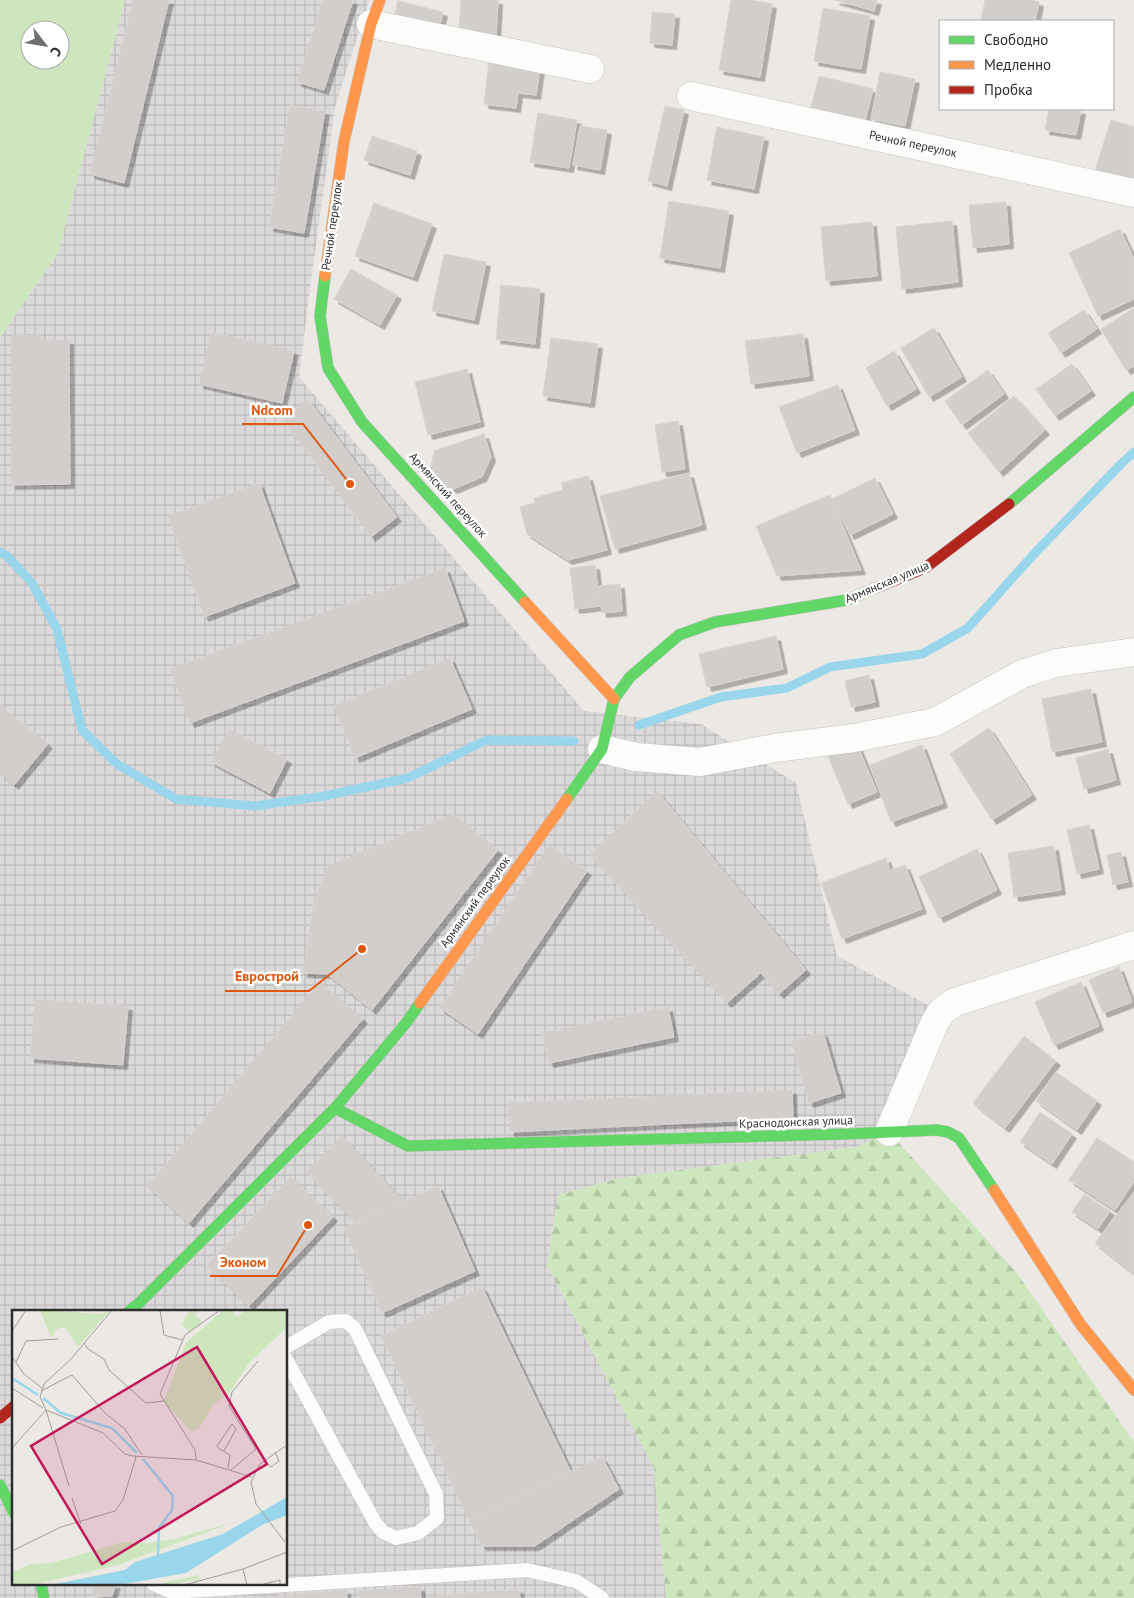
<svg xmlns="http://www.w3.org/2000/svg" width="1134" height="1598" font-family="'PT Sans',sans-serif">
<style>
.industrial{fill:url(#industrial-grid);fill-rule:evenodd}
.grass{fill:#cee6be;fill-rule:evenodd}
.forest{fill:url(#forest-firs)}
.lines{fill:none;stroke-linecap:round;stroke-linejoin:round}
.stream{stroke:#99d6ec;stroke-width:9}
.building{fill:#d1cecb;stroke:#d7d4d0;filter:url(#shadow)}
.lane-casing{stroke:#c5c4c5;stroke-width:15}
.street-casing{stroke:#c5c4c5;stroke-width:29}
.fast-casing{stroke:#c5c4c5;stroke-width:12}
.slow-casing{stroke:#c5c4c5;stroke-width:12}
.jam-casing{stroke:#c5c4c5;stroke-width:12}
.lane{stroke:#fcfcfb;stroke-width:14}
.street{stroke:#fcfcfb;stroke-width:28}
.fast{stroke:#63d668;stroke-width:11}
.slow{stroke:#ff974d;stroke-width:11}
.jam{stroke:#b3261e;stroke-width:11}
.labels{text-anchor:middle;stroke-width:5;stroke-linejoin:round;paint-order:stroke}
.street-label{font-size:12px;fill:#2e2e2e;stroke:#fff}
.inset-river{fill:none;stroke:#99d6ec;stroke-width:2.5}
.inset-road{fill:none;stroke:#a09e9b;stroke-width:1}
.view{fill:#c2185b;fill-opacity:0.15;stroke:#c2185b;stroke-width:2.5}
.inset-edge{fill:none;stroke:#2e2e2e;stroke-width:2.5}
.leader{fill:none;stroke:#df570e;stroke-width:2}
.callout-dot{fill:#df570e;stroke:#fff;stroke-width:2}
.callout-label{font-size:14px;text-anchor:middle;font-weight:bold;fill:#df570e;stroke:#fff;stroke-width:5;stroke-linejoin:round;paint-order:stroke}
</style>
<defs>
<pattern id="industrial-grid" width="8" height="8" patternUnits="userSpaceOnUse" patternTransform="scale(1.25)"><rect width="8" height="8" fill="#dcd9db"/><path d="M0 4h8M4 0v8" fill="none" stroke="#bdbbbc"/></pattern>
<pattern id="forest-firs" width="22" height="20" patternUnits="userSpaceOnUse" patternTransform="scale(1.25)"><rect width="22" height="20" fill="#cee6be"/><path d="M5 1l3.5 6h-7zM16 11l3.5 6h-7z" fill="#b1c6a4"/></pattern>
<filter id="shadow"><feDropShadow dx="4.5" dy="4.5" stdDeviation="0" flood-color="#0004"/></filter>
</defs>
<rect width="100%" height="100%" fill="#ece8e4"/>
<path class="industrial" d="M125,0H369L335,107L310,288L299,377L584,711L701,724L796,783L837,956L941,1012L889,1132L856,1147L620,1178L558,1195L547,1265L654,1468L666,1598H0V338L58,253ZM14,1312H286V1584H14Z"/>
<path class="grass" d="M0,0H125L58,253L0,338ZM30,30H60V60H30Z"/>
<path class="forest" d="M889,1132L1016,1272L1134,1442V1598H666L654,1468L547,1265L558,1195L620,1178L856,1147Z"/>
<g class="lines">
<path class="stream" d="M0,552L7,556L32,583L57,629L82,730L117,764L176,799L255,806L324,796L408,778L486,740L574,741
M639,725L721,697L787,688L830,667L922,654L968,628L1033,555L1121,464L1134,452"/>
</g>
<path class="building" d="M133,0H169L124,183L90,174Z
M323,0H353L324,90L297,82Z
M461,0H498L496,36L459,33Z
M731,0H750L772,4L760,77L719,70Z
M835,0H877L874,11Z
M985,0H1032L1039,2L1035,21H981Z
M398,1L443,12L438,32L393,21Z
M823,8L870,16L861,69L814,61Z
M652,12L675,14L672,45L650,43Z
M489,62L540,68L536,95L518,93L516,108L484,104Z
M880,72L915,79L905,126L871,119Z
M819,76L873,89L865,121L811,108Z
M290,105L325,111L304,233L269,227Z
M665,106L684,110L667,186L648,181Z
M1049,109L1081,110L1076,135L1045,130Z
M538,113L577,120L569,168L530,162Z
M1111,120L1134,127V185L1093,177Z
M580,126L607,130L600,170L573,165Z
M717,127L764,137L754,189L707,180Z
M372,136L417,151L410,175L364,160Z
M669,201L729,211L720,268L660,258Z
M1006,202L1009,244L973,248L969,205Z
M374,203L432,224L413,277L355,256Z
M952,221L958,282L902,289L896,227Z
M872,222L877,276L826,281L821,227Z
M1120,229L1134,259V299L1098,316L1069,253Z
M444,254L486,262L474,320L432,311Z
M351,269L397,295L380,325L334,299Z
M501,285L540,289L535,344L496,339Z
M1134,308V366L1126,370L1101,329Z
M1084,310L1097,329L1061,353L1048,333Z
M934,328L962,377L929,397L901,348Z
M211,332L294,351L282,403L199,384Z
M803,334L809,376L751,384L745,341Z
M40,335V340H69L70,484L11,485V336Z
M551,338L598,344L590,403L543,396Z
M894,351L916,389L887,406L866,368Z
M1072,364L1091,391L1055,416L1036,389Z
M467,369L480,422L428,435L415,382Z
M988,370L1004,394L962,425L945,401Z
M838,385L855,430L797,453L779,407Z
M1014,396L1045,430L999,472L968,433Z
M308,399L397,517L371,537L282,419Z
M678,421L685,469L662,472L655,425Z
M484,434L491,457L482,477L453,489L429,479L434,451Z
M689,473L702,525L615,549L600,496Z
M588,476L607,550L568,560L527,534L520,507L535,503L534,498L563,490L561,483Z
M875,478L893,514L850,535L832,499Z
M259,483L295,583L204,617L168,516Z
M830,495L861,570L777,576L756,526Z
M595,565L600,606L575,609L570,568Z
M445,568L464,621L190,723L170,669Z
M620,584L622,611L602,613L599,586Z
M776,636L783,669L707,687L699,654Z
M450,658L472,709L355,758L334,706Z
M869,675L875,702L851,707L845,681Z
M1091,689L1102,742L1052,752L1042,699Z
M0,705L48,744L14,785L0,773Z
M989,728L1032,795L992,820L950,754Z
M229,729L287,759L270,793L211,762Z
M856,742L877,792L848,804L827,754Z
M922,745L943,803L891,822L870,765Z
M1108,749L1116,780L1084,789L1076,758Z
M657,791L806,970L779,994L761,973L727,1003L589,855Z
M453,814L498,850L372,1010L327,974L303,973L314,900L328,866Z
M1089,825L1099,869L1077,874L1067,830Z
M549,845L587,871L478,1034L440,1008Z
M1054,846L1061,890L1014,897L1008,853Z
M977,849L997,890L939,918L919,877Z
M1121,852L1128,882L1113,885L1107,855Z
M886,858L890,870L905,865L922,909L842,939L821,883Z
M1119,967L1132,1002L1103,1013L1089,980Z
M320,982L363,1019L189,1223L147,1186Z
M1081,982L1099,1026L1054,1045L1035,1002Z
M35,999L128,1006L123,1065L30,1058Z
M668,1007L674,1037L549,1063L542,1033Z
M823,1032L841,1093L809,1103L791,1041Z
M1024,1036L1056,1061L1005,1128L973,1103Z
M1056,1072L1097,1101L1077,1130L1036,1101Z
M792,1090L793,1118L510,1132L508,1103Z
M1040,1112L1072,1134L1052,1164L1020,1142Z
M342,1136L404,1201L356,1223L306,1172Z
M1097,1138L1134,1162V1181L1115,1210L1069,1180Z
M291,1177L333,1217L249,1306L206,1266Z
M438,1186L475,1271L382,1313L344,1228Z
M1134,1192V1274L1095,1243Z
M1084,1194L1110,1211L1098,1229L1072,1212Z
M482,1287L571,1472L469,1520L381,1336Z
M602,1457L619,1489L535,1546H482L469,1520Z
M93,1584H116L112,1596L94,1597Z
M420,1587L421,1598H359L358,1591Z
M519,1589L520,1598H428V1596Z
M346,1590L347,1598H254Z"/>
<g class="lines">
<g class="lane-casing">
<path id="lane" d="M286,1347L329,1322L346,1321L355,1329L436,1494L437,1518L418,1533L396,1538L383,1532L376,1524L286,1359
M154,1584L172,1592L527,1570L576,1581L602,1598"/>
</g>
<g class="street-casing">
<path id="street" d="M371,24L590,69
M691,96L1134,193
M602,749L636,757L700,762L775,748L854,738L935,722L1022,674L1056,663L1134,652
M889,1132L934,1024L941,1012L955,1002L1134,945"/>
</g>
<g class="fast-casing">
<path id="fast" d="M325,276L320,316L328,368L362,422L525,602
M1009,504L1134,397
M567,799L602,749L614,699L630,677L679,635L715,622L847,600L878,587
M335,1108L408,1146L847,1134L937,1130L948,1132L959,1138L994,1190
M128,1312L139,1303L335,1108L406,1023L420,1003
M0,1485L14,1513
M41,1584L44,1598"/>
</g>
<g class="slow-casing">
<path id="slow" d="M325,276L344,141L371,24L380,0
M525,602L614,699
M420,1003L567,799
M994,1190L1081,1325L1134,1390"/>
</g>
<g class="jam-casing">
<path id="jam" d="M878,587L925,568L1009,504
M0,1418L14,1406"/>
</g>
<use href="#lane" class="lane"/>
<use href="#street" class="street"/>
<use href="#fast" class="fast"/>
<use href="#slow" class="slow"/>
<use href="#jam" class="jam"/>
</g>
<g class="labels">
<g class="street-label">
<text transform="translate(913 144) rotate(12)" y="4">Речной переулок</text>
<text transform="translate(332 226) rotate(-82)" y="4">Речной переулок</text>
<text transform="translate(448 495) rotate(48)" y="4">Армянский переулок</text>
<text transform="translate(887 582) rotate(-23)" y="4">Армянская улица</text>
<text transform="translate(475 902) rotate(-54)" y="4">Армянский переулок</text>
<text transform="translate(796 1122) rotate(-2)" y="4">Краснодонская улица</text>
</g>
</g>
<g transform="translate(12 1310)">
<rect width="275" height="275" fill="#ece8e4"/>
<path d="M177,0H187L183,5L191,13L177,22L170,14ZM222,212L106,255L20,275H0V262L19,254L39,253L112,232L137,233L162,229Z" fill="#cee6be"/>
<path d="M28,0L90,4L98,0L66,37L53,17L45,19L39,28ZM211,0H219L225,7L234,0H275V17L236,54L218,82L201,95L187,118L179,122L152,91L174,33Z" fill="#cee6be"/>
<path d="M186,265L188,270L148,275L154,272Z" fill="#cee6be"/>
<path d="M275,187V205L250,215L174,263L106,275H38L113,260L123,252L211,224Z" fill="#99d6ec"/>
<path class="inset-river" d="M0,68L26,85M31,88L49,103L100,118L125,143M131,149L161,186L160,200L147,218L146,246"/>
<path class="inset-road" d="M100,0L59,49L32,74L28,87L34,100L91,123L113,144L121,146L184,150L240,167M148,0L152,25L170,30M0,21L14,0M72,33L76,39L92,49L97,60L134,93L152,91M0,47L12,64L30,78M4,52L14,31L46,29M0,78L31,98M29,81L60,65L93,103L113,119L130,145M34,100L57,176M0,138L34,100M212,141L224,119L220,114L205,136L206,138L218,145L216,158M184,150L183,140L148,84L173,25L208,0M252,150L259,157L267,151L263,142M219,160L244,139L217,96L220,82L246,51M60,188L69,214M273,232L244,194L239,172L248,154L275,135M0,241L49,217L103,201L111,190L124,147M231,259L235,275M172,275L231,259L275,242M248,275L268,270V275"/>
<path class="view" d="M185,37L255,154L90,254L19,136Z"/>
<rect width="275" height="275" class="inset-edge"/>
</g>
<path class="leader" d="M350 484L303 424H242M362 949L309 991H225M308 1225L277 1276H210"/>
<g class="callout-dot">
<circle cx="350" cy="484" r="5"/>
<circle cx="362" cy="949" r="5"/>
<circle cx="308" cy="1225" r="5"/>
</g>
<g class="callout-label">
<text x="272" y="415">Ndcom</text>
<text x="267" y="981">Еврострой</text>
<text x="243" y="1267">Эконом</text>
</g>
<rect x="939" y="20" width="175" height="90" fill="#ffffff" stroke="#ababab"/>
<rect x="949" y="36" width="25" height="8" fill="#63d668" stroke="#ababab"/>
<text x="984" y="45" font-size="15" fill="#2e2e2e">Свободно</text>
<rect x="949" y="61" width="25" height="8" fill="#ff974d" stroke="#ababab"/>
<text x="984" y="70" font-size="15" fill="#2e2e2e">Медленно</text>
<rect x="949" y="86" width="25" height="8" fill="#b3261e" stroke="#ababab"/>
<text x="984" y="95" font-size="15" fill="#2e2e2e">Пробка</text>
<g transform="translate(45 45) rotate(121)"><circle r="24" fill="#ffffff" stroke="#ababab"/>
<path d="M0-4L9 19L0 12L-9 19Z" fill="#706f6e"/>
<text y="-8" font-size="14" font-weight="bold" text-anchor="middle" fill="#2e2e2e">С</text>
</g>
</svg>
